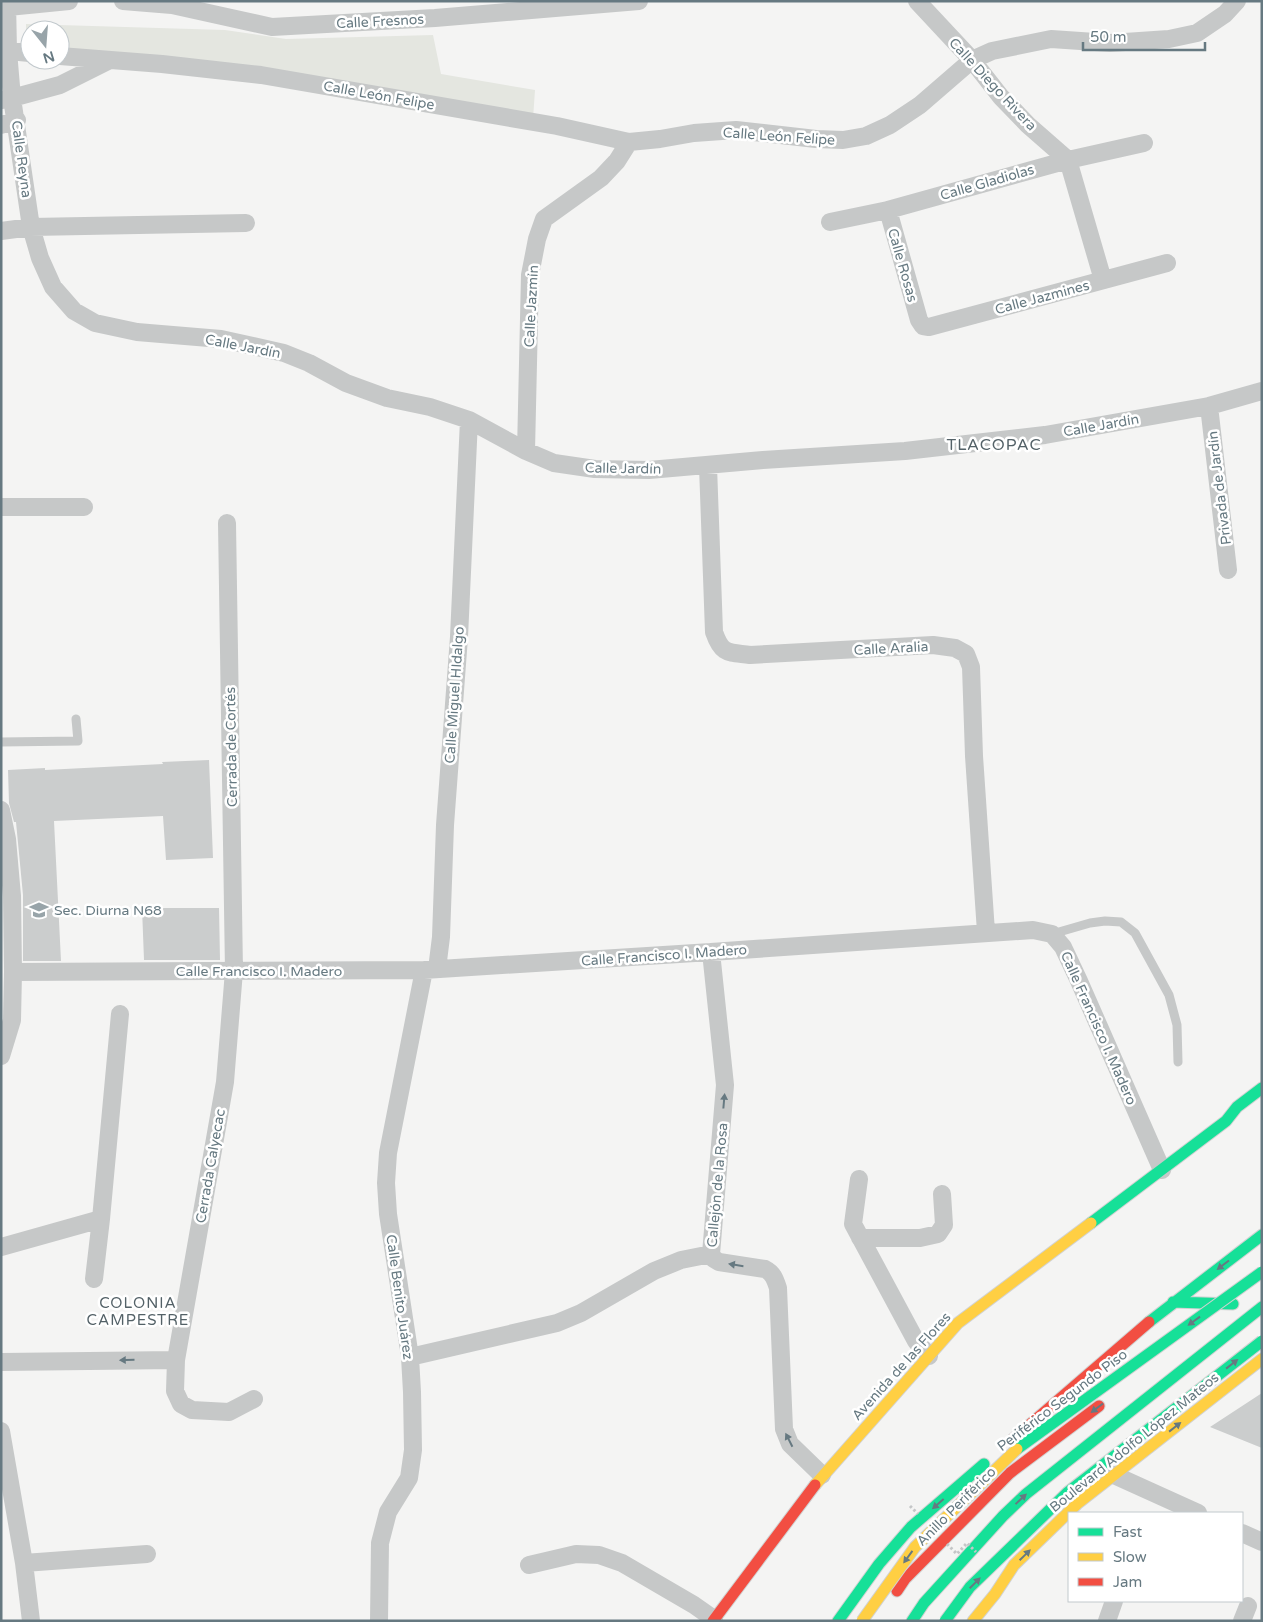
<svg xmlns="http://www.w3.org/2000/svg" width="1263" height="1622" font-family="'Varela Round',sans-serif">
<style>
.green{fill:#e4e6e0;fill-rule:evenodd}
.building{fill:#cbcdcd}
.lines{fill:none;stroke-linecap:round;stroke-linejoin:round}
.fast-casing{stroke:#d1d2d2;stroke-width:13}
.slow-casing{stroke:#d1d2d2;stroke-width:13}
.jam-casing{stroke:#d1d2d2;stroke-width:13}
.lane{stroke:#c6c8c8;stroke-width:9}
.street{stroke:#c6c8c8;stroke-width:18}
.fast{stroke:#16e098;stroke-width:11}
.slow{stroke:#ffcf43;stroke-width:11}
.jam{stroke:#f24e42;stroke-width:11}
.fast-bridge-casing{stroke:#d0d1d1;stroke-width:13;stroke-linecap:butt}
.slow-bridge-casing{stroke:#d0d1d1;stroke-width:13;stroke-linecap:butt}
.path-bridge{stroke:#c4c6c7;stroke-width:3;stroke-dasharray:2.5 2.5;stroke-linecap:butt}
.fast-bridge{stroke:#16e098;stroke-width:11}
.slow-bridge{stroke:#ffcf43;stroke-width:11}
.oneway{fill:#667981}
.labels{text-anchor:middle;stroke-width:5;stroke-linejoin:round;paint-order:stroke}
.street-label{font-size:14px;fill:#667981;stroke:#fff}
.poi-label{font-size:14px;fill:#667981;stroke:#fff;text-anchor:start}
.neighbourhood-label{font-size:15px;letter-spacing:1px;fill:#536167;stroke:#fff}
.quarter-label{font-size:16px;letter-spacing:1px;fill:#536167;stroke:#fff}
</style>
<rect width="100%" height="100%" fill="#f4f4f3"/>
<path class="green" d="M26,24L225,30L286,39L433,35L441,74L535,90L533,119L166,64L26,62ZM30,30H60V60H30Z"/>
<path class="building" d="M209,760L213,858L166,860L163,816L54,821L61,961H23V895L16,822H14L9,803L8,770L45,768V770L163,764L162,762Z
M142,908H219L220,960H144Z
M1262,1393V1448L1210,1427Z"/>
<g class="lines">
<g class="fast-casing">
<path id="fast" d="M1091,1223L1226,1121L1237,1107L1262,1088
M1173,1302L1233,1304
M1149,1322L1262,1235
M838,1621L879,1564L911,1527L984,1464
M912,1621L924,1603L1003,1516L1026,1494L1262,1307"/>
</g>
<g class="slow-casing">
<path id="slow" d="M815,1485L958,1323L1091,1223
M973,1621L995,1594L1014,1565L1077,1504L1262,1359"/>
</g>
<g class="jam-casing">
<path id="jam" d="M1012,1440L1149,1322
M897,1591L905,1579L1010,1473L1099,1406
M713,1621L815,1485"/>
</g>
<path class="lane" d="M1,742L78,741L76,719
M1052,934L1090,923L1105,921L1121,922L1135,933L1169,995L1177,1025L1178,1062"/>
<path class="street" d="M7,1L8,51L12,98L31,227L40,258L53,287L74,311L95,323L137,332L221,339L284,353L309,363L346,383L387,398L430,407L469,420L526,451L554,463L595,469L649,470L763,460L905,451L1045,435L1209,406L1262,391
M123,1L172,5L272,27L435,18L639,1
M917,1L972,60L1001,97L1028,125L1068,160L1103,280
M8,7L69,1
M8,51L30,53
M60,56L162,64L261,75L557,126L629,142L660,139L694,133L736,130L816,139L843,140L866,136L890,125L920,105L972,60L992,51L1051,39L1110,43L1169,39L1197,33L1225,14L1237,1
M2,100L12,98L60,85L108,61
M1,125L17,120
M888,210L919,320L923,326L929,327L1167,263
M830,222L888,210L1068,160L1144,143
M1,231L31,227L246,223
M1209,406L1228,570
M526,451L530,275L537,239L544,219L601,178L617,161L629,142
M708,466L714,632C722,655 728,652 750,655L933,645L955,648L966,654L971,667L974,756L986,932
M1,507H84
M227,523L234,971L225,1082L176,1360L175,1391L181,1404L192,1410L229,1412L254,1399
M1,810L7,839L12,896L13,972L12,1020L1,1056
M711,952L725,1085L711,1254L714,1259L719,1262L765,1269C773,1273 775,1279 778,1288L784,1429L790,1444L822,1475
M437,969L441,937L445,825L459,637L469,420
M13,972L424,970L711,952L1033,930L1052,934L1063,947L1079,981L1162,1170
M859,1179L853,1224L916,1341L929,1356
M860,1238H920L938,1234L944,1225L942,1194
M1,1247L101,1219
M94,1279L101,1219L120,1014
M410,1357L557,1323L581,1313L654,1271L681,1260L711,1254
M1,1362L176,1360
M1,1431L24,1563L31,1621
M1114,1475L1198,1513
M1242,1533L1262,1542
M24,1563L147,1554
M529,1565L576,1554L599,1555L622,1563L694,1605L714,1619
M379,1621L380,1543L388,1512L409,1478L413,1450L412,1392L410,1357L388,1214L386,1183L388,1153L424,970
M1107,1621L1114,1601
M1242,1621L1248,1606"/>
<use href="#fast" class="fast"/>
<use href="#slow" class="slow"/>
<use href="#jam" class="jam"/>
<g class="fast-bridge-casing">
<path id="fast-bridge" d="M1017,1449L1262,1272
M945,1621L970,1587L1068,1492L1262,1341"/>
</g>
<g class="slow-bridge-casing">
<path id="slow-bridge" d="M862,1621L915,1547L1017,1449"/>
</g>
<path class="path-bridge" d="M910,1506L918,1514
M947,1544L957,1554L967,1543L976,1552"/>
<use href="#fast-bridge" class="fast-bridge"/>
<use href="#slow-bridge" class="slow-bridge"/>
</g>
<defs><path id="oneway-solid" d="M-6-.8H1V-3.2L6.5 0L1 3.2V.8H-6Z" transform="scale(1.25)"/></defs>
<g class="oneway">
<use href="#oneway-solid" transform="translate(724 1101) rotate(-85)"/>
<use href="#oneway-solid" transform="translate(736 1265) rotate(-171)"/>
<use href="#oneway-solid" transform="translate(1223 1265) rotate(143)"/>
<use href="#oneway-solid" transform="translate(1194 1321) rotate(144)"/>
<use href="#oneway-solid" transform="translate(127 1360) rotate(179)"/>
<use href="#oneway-solid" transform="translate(1232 1364) rotate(-38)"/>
<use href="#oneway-solid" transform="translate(1097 1408) rotate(143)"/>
<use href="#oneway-solid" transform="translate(1175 1427) rotate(-38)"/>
<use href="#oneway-solid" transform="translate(789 1440) rotate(-117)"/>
<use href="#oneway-solid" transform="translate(1021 1499) rotate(-43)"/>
<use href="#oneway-solid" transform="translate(938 1504) rotate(139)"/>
<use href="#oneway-solid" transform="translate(1025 1555) rotate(-44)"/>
<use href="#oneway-solid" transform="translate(908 1557) rotate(126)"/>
<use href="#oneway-solid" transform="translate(975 1583) rotate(-45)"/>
</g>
<defs>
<g id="school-bare" transform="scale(1.5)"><path d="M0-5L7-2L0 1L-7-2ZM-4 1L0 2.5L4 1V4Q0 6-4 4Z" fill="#98a4a9" stroke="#fff" stroke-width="2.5" paint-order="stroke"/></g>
</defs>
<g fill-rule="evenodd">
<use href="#school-bare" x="39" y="910"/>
</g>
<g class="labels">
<g class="street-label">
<text transform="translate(380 21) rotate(-3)" y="5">Calle Fresnos</text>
<text transform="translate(993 84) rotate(47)" y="5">Calle Diego Rivera</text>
<text transform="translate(379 95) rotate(10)" y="5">Calle León Felipe</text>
<text transform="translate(779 136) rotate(4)" y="5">Calle León Felipe</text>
<text transform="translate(22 159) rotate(82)" y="5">Calle Reyna</text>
<text transform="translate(987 182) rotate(-16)" y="5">Calle Gladiolas</text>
<text transform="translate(903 265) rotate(74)" y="5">Calle Rosas</text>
<text transform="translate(1042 297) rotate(-15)" y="5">Calle Jazmines</text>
<text transform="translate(531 306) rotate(-87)" y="5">Calle Jazmín</text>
<text transform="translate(243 346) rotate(11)" y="5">Calle Jardín</text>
<text transform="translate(1101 425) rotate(-10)" y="5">Calle Jardín</text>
<text transform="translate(623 468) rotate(1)" y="5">Calle Jardín</text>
<text transform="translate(1219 488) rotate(-97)" y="5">Privada de Jardín</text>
<text transform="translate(891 648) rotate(-3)" y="5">Calle Aralia</text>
<text transform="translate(454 695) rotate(-86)" y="5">Calle Miguel HIdalgo</text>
<text transform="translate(231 747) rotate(-91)" y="5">Cerrada de Cortés</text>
<text transform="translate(664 955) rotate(-4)" y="5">Calle Francisco I. Madero</text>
<text x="259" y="976">Calle Francisco I. Madero</text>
<text transform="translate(1099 1028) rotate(66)" y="5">Calle Francisco I. Madero</text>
<text transform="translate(210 1166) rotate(-80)" y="5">Cerrada Calyecac</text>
<text transform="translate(717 1185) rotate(-85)" y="5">Callejón de la Rosa</text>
<text transform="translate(400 1297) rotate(82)" y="5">Calle Benito Juárez</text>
<text transform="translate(901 1366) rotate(-48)" y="5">Avenida de las Flores</text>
<text transform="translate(1062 1400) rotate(-37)" y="5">Periférico Segundo Piso</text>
<text transform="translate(1134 1442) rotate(-39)" y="5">Boulevard Adolfo López Mateos</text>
<text transform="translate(956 1506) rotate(-45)" y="5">Anillo Periférico</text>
</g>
<g class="poi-label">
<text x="54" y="915">Sec. Diurna N68</text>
</g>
<g class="neighbourhood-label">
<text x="138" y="1308">COLONIA<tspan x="138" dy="17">CAMPESTRE</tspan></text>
</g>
<g class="quarter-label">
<text x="994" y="450">TLACOPAC</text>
</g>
</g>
<rect width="1263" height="1622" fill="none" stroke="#667981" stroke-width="5"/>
<rect x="1068" y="1512" width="175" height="90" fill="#ffffff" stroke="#c2c9cd"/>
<rect x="1078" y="1528" width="25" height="8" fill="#16e098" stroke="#c2c9cd"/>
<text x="1113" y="1537" font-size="15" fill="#667981">Fast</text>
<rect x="1078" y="1553" width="25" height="8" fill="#ffcf43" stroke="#c2c9cd"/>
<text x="1113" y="1562" font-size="15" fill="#667981">Slow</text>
<rect x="1078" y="1578" width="25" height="8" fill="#f24e42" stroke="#c2c9cd"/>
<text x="1113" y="1587" font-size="15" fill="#667981">Jam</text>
<g transform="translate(45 45) rotate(163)"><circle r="24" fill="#ffffff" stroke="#c2c9cd"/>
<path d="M0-4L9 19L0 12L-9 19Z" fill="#98a4a9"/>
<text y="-8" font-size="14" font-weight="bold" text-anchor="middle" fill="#667981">N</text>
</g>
<path d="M1083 42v8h122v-8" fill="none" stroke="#667981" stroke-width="2.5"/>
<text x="1090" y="42" font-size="15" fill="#667981" stroke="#ffffff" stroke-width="4" paint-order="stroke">50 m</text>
</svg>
